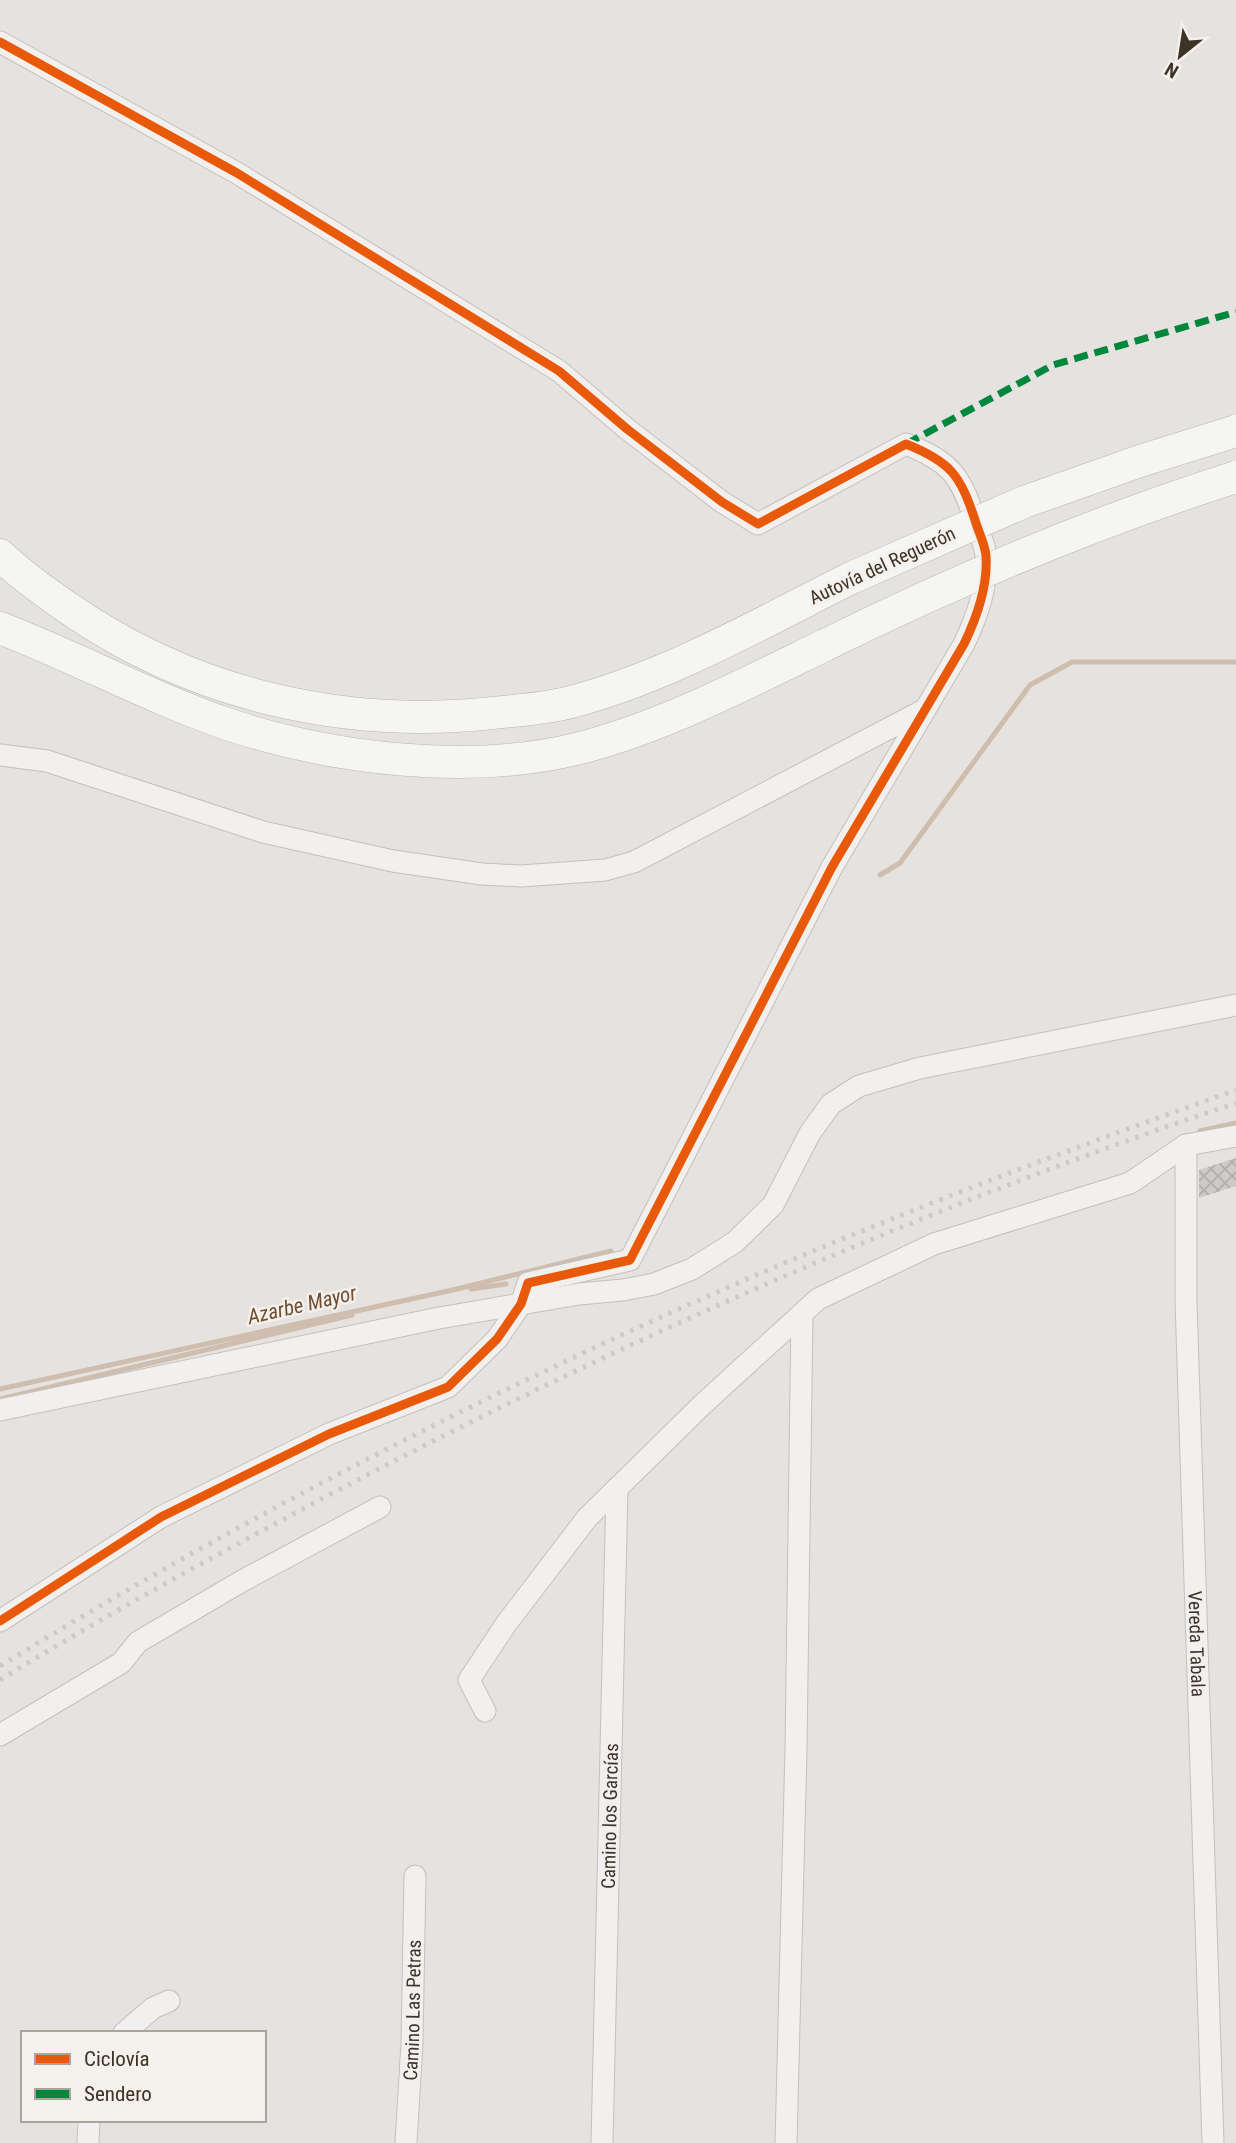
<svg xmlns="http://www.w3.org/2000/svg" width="1236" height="2143" font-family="'Roboto Condensed',sans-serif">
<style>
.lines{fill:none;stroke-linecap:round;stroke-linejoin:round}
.stream{stroke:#cfbdae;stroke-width:5}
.building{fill:url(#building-cross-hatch)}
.minor-casing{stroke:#c3c0be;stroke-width:23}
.highway-casing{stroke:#b9b5b2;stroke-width:33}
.minor{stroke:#f1f0ef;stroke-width:21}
.highway{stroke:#f5f5f3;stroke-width:32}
.rail{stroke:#cdcbc8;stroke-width:5;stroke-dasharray:3.5 7;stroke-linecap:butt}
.highway-bridge-casing{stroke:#b9b5b2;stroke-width:33;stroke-linecap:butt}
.highway-bridge{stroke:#f5f5f3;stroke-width:32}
.quiet{stroke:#00873e;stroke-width:7;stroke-dasharray:14 7;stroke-linecap:butt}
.cycleway-casing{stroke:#f4f0ec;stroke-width:13}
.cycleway{stroke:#e8590c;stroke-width:9}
.labels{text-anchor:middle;stroke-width:5;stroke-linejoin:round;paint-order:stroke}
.street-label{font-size:19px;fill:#3d3327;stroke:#f4f0ec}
.water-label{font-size:21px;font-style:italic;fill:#6f4f32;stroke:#f4f0ec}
</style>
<defs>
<pattern id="building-cross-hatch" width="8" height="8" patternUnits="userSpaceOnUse" patternTransform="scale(1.75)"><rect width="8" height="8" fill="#cdcac7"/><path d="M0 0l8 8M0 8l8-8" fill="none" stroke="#b1aeab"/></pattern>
</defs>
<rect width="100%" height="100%" fill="#e5e2df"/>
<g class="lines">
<path class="stream" d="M880,875L900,863L1030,685L1072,662H1236
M1200,1131L1236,1123
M471,1289L506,1284
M0,1389L457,1289L611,1251
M0,1399L352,1315"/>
</g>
<path class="building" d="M1236,1158V1186L1199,1198V1170Z"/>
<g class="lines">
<g class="minor-casing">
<g id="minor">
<path d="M0,42L237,173L559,371L627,429L722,502L758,524L906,444C951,462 960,475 975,520C978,531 985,544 986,556C988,586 977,617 964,644L832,867L630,1260L528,1283L521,1304L497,1339L448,1387L329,1434L161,1517L0,1621"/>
<path d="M0,755L47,761L263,832L393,861L482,874L521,876L605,870L634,862L924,710"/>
<path id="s1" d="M1186,1145V1301L1213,2143"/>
<path d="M0,1410L439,1318L579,1294L623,1290L654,1284L692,1269L735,1242L773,1205L810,1133L831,1104L859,1086L920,1068L1236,1005"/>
<path d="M485,1711L469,1680L506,1624L587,1518L702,1405L818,1299L934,1244L1130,1183L1186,1145L1236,1136"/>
<path d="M0,1735L121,1663L138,1642L242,1581L380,1507"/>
<path d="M124,2033L153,2008L169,2001"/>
<path d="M88,2143L89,2120"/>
<path id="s2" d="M406,2143L412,2043L415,1876"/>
<path id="s3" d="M602,2143L617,1488"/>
<path d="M786,2143L796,1749L802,1314"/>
</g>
</g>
<g class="highway-casing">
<path id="highway" d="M0,555C22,576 46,593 71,610C195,695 344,729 493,713C519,710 545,709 571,702C669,676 761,623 851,578
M0,628C78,658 151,698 230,725C333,759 469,775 576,749C661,728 747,683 825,645"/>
</g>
<use href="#minor" class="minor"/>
<use href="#highway" class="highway"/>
<path class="rail" d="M0,1666C244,1516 511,1380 775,1267C926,1203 1081,1145 1236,1090
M0,1680C107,1614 218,1554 329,1495C620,1341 923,1208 1236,1103"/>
<g class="highway-bridge-casing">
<path id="highway-bridge" d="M851,578L1024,502L1140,461L1236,431
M825,645C959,579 1094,522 1236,477"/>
</g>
<use href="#highway-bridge" class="highway-bridge"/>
<path class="quiet" d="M906,444L1053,365L1236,312"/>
<g class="cycleway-casing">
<path id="cycleway" d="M0,42L237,173L559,371L627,429L722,502L758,524L906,444C951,462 960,475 975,520C978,531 985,544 986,556C988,586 977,617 964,644L832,867L630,1260L528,1283L521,1304L497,1339L448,1387L329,1434L161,1517L0,1621"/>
</g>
<use href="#cycleway" class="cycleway"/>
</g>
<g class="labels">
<g class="street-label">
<text transform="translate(882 565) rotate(-25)" y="7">Autovía del Reguerón</text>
<text dy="7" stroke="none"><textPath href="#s1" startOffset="499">Vereda Tabala</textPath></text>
<text dy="7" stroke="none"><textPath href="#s3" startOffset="327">Camino los Garcías</textPath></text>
<text dy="7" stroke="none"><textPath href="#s2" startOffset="133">Camino Las Petras</textPath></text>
</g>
<g class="water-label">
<text transform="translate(302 1305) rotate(-13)" y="7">Azarbe Mayor</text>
</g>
</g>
<rect x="21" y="2031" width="245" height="91" fill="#f4f0ec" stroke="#aba49d" stroke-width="2"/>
<rect x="35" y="2054" width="35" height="10" fill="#e8590c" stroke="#aba49d" stroke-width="2"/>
<text x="84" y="2066" font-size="21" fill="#3d3327">Ciclovía</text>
<rect x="35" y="2089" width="35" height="10" fill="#00873e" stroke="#aba49d" stroke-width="2"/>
<text x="84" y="2101" font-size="21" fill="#3d3327">Sendero</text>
<g transform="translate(1180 56) rotate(210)" stroke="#f4f0ec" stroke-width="5" paint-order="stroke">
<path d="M0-5L12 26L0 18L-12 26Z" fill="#3d3327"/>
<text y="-10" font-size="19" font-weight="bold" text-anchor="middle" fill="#3d3327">N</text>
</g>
</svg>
